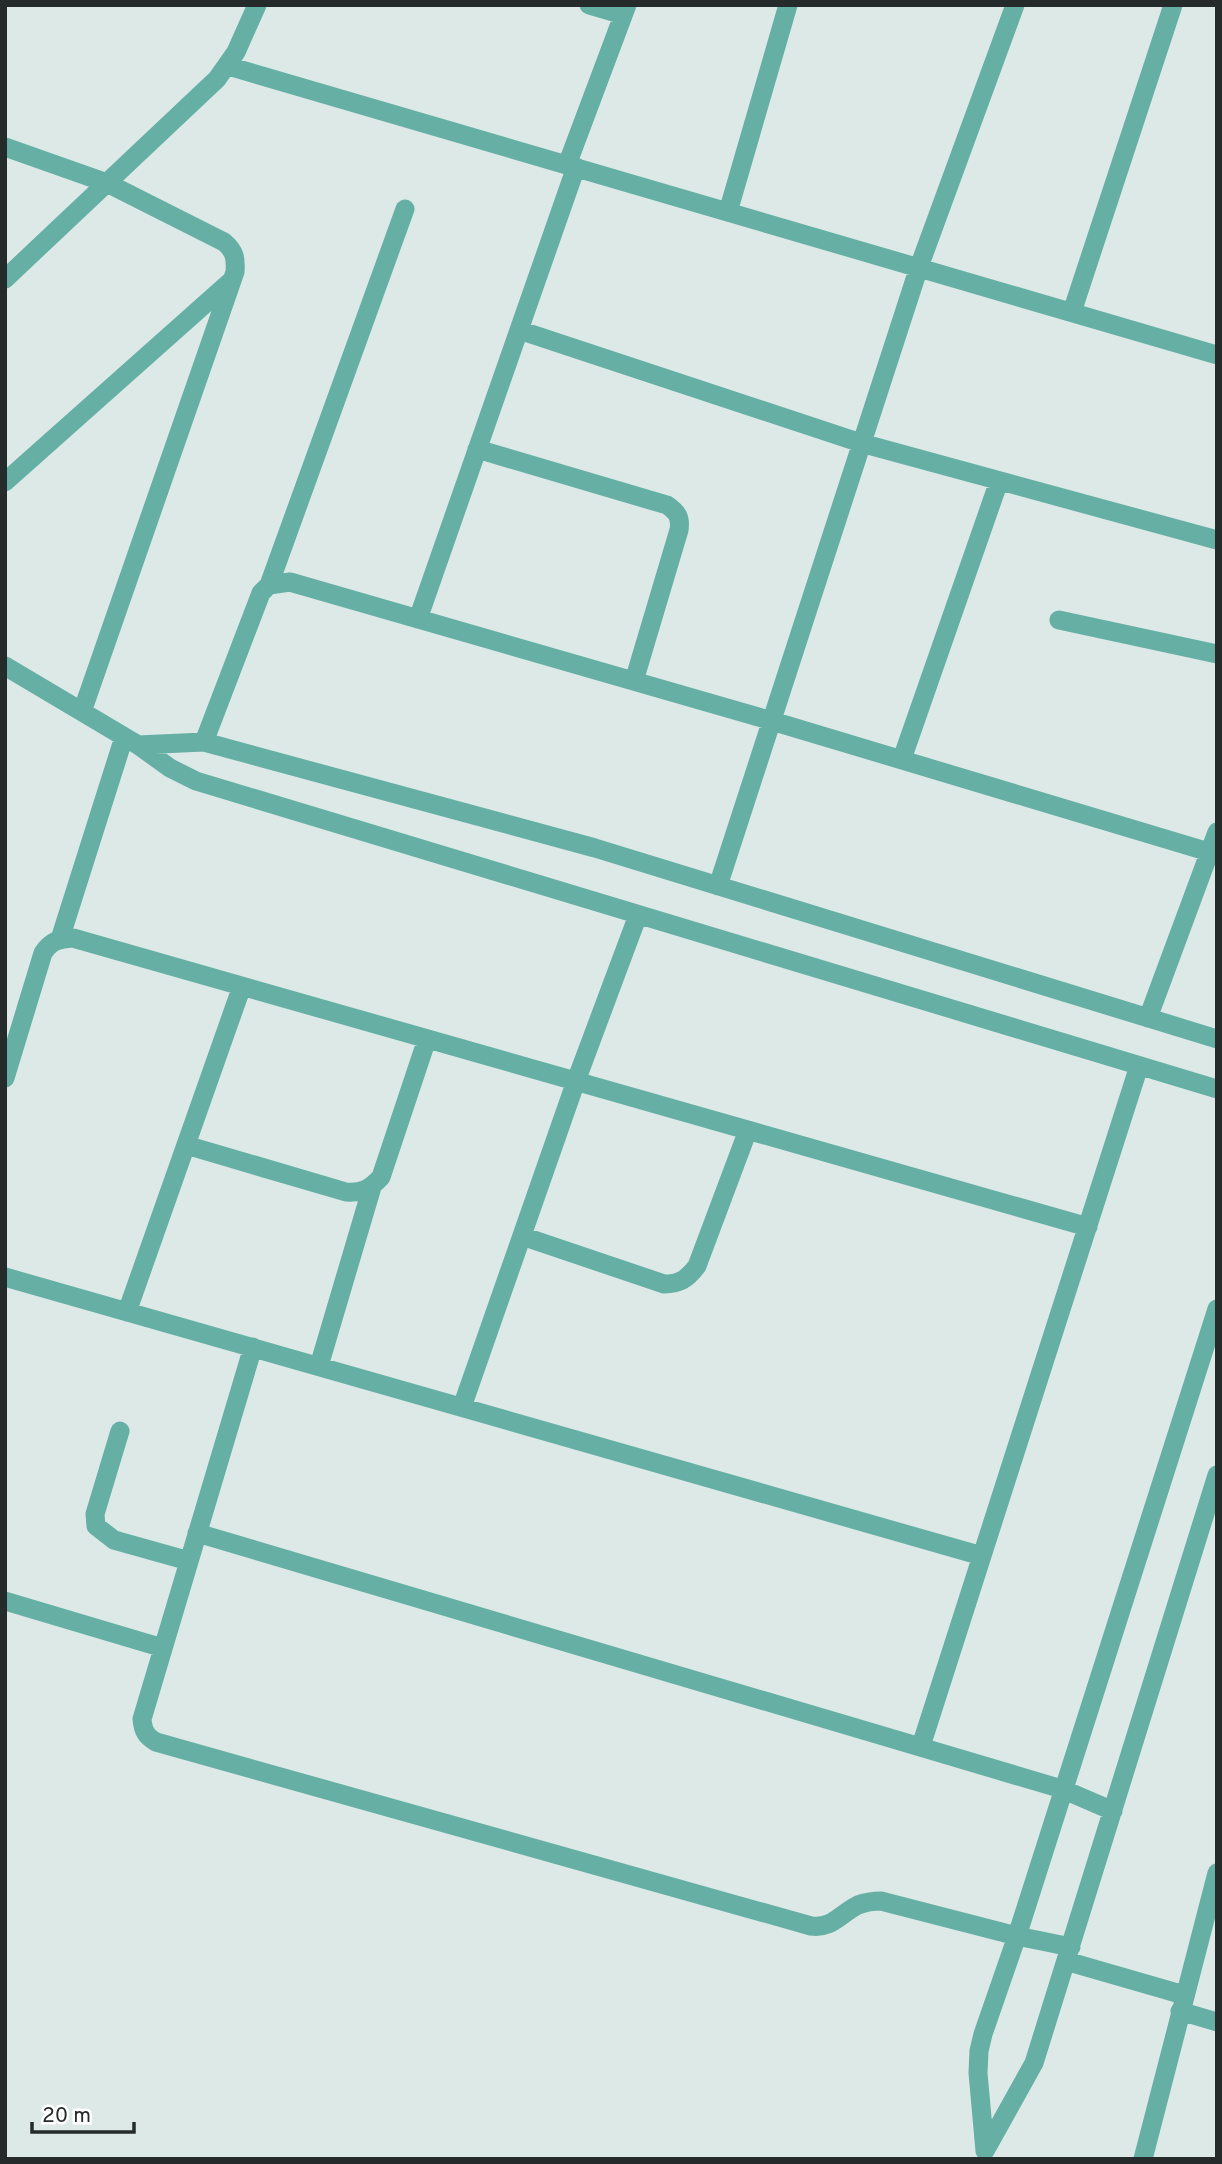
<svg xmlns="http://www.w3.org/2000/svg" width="1222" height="2164" font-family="Overpass,sans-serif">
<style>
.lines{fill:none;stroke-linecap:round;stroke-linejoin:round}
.minor{stroke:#65afa5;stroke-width:19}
</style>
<rect width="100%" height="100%" fill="#dce9e7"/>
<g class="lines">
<path class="minor" d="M589,5L623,15
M228,66L1217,355
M5,147L107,183L224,242C235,251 236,259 235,272L82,712
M567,165L627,5
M728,212L788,5
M5,279L217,79L236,52L257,5
M1072,312L1173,5
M519,330L861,443L1217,540
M477,449L667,505C677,512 681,517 679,530L634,681
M5,482L232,280
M269,585L405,209
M418,619L576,167
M1059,620L1217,654
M5,666L138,745L170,768L196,781L1217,1089
M204,742L261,593L269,585L290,582L772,721L1209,852
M138,745L204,742L595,848L1217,1039
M902,759L999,481
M718,886L919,267L1015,5
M60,939L124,737
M1148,1018L1217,832
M5,1078L43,953C51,941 58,939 73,938L1088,1227
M186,1145L346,1192C363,1193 370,1189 381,1177L427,1039
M522,1236L664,1284C680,1284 687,1279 697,1266L748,1130
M5,1277L982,1556
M127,1312L242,986
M253,1347L142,1719C143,1731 146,1736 156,1742L811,1926C832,1929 840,1914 858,1905C866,1902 873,1901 881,1901L1017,1936L1071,1947
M319,1366L372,1187
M462,1407L576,1081L638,915
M120,1431L95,1514L96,1526L114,1540L189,1561
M197,1533L1062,1789L1113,1811
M5,1601L163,1648
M921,1746L1139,1066
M1066,1961L1184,1995
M1180,2011L1217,2022
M985,2151L978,2073L979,2051L983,2034L1017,1936L1217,1309
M985,2151L1034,2063L1217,1475
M1143,2159L1217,1873"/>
</g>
<rect width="1222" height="2164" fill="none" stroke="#252b2a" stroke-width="14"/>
<path d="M32 2122v10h102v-10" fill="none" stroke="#252b2a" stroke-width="3.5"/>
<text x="42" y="2122" font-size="21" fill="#252b2a" stroke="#ffffff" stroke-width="5" paint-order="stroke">20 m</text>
</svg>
